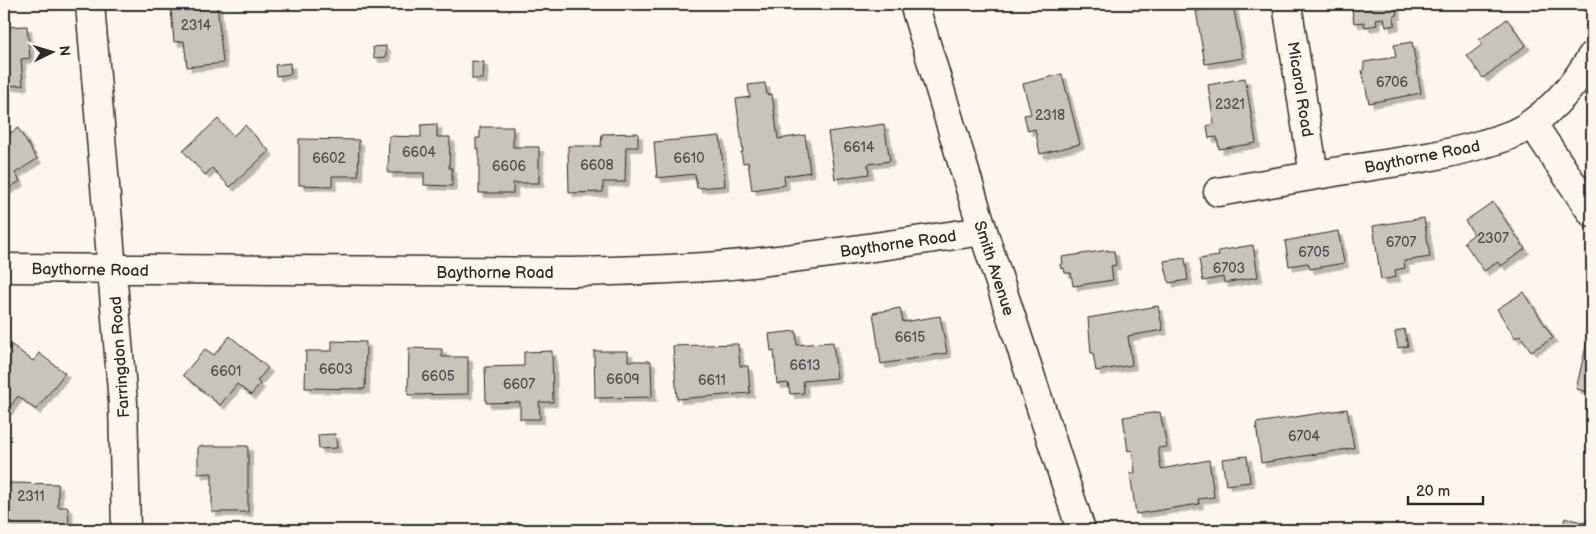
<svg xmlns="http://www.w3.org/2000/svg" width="1596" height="534" font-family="'Balsamiq Sans',sans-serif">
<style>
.building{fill:#c7c4bc;stroke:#2b2b2b;filter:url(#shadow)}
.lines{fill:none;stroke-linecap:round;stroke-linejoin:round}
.minor-casing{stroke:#2b2b2b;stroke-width:31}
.major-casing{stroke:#2b2b2b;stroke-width:31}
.minor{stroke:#fbf7ec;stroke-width:28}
.major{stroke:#fbf7ec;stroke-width:28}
.labels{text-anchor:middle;stroke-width:5;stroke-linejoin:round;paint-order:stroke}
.number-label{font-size:14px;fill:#52514f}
.street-label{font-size:16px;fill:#2b2b2b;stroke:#fbf7ec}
</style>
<defs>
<filter id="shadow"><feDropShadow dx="4.5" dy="4.5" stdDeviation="0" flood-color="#0004"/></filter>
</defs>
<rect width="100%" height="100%" fill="#fbf7ec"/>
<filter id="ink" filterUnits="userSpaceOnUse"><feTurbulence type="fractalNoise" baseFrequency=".02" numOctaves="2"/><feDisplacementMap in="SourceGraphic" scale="10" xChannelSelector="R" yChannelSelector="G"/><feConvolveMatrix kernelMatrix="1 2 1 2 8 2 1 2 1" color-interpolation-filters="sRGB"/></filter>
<g filter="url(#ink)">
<path class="building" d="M217,4L223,63L187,67L184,41L174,42L171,9Z
M1351,4H1395L1397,15L1394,16L1395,25L1386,27L1384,18L1376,19L1377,25L1365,27L1364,22L1354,23Z
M1233,5L1243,58L1205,64L1196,11Z
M1507,19L1526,45L1483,78L1467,56L1483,44L1479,40Z
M27,26L30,58L21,59L23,85L4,86V27Z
M1412,42L1421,93L1369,103L1362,70H1364V62L1396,57L1394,45Z
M386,46V57L374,58L373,47Z
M472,61L484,62L483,79H472Z
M290,63L291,74L276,76L275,65Z
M1062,74L1080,144L1040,154L1035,129L1028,131L1024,115L1031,114L1023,84Z
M1245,78L1256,143L1219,149L1217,137L1209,138L1207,126L1214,124L1208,85Z
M765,83L767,95L772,94L778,139L805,135L810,172L784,176L785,185L752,190L748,162L743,163L741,152H743L736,99L750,97L748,85Z
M218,119L233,136L245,125L269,151L230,187L212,168L205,175L183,151Z
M437,124V137H450L449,168H452V186L424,185V173H388L389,136L421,137V125Z
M884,124L890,161L868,164L869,174L835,179L828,132Z
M480,127H513V147H539V183H513V193H479V149H476V138H480Z
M18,128L37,159L15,173L20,181L4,191V137Z
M638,133V147H626L625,182H603V192L569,193L568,146H601L602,134Z
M720,136L725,186L697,188L695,174L657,178L654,142Z
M299,139L359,140L358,176H332V186L299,185Z
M1493,202L1525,249L1501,266L1498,262L1484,271L1464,242L1474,234L1465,221Z
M1424,218L1430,257L1404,261L1405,268L1395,270L1396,277L1381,280L1373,226Z
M1338,231L1344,263L1310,269L1308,263L1289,266L1285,241Z
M1253,245L1258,277L1224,283L1223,277L1203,281L1199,259L1219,256L1218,251Z
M1108,250V251H1114L1116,265L1111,266L1113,280L1073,286L1071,273H1065L1064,268L1061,269L1060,264H1063L1062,257Z
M1185,258L1188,280L1169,283L1164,261Z
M1524,292L1553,338L1531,351L1520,335L1515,338L1497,309Z
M1158,306L1163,330L1128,336L1132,365L1096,371L1093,353H1091L1088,318Z
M900,308L903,322L940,316L947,353L881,364L873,313Z
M1404,329L1408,346L1398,348L1395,332Z
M796,331L797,345L833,342L837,378L803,381L804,393L790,394L788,383L777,384L774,351H771L769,334Z
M230,336L268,368L257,381L260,384L251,395L237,384L220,405L183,375L205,349L214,355Z
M332,341L366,342L365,389L305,388L306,351H332Z
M1587,342L1592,343V393L1576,389Z
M738,344L740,366H748L750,393L677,399L673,346Z
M12,345L33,361L39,353L65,373L36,410L18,396L7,411L4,408V356Z
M409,348L442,349V357H468V394L408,395Z
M552,351L553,402H539L540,419H520V402L486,403L485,367L524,366V352Z
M594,351H628V361H651L652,397L595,398Z
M1347,409L1354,448L1261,463L1256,423Z
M1160,412L1167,447L1158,448L1161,469L1209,460L1214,497L1198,499L1199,504L1136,514L1130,473H1135L1132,450L1128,451L1123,417Z
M335,434L337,448L319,449L318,435Z
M198,446H248V512H212V473L198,474Z
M1247,456L1250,482L1226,485L1222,459Z
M4,477H5V485H10V483L58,484V507H68L69,530H4Z
M1589,509L1592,510V530H1562L1565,518L1586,523Z"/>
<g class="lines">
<g class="minor-casing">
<path id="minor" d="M90,4L123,403L126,530
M1287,4L1314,175
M1532,123L1592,213
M1218,192C1261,185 1303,177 1346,170C1392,163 1439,157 1483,144C1500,139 1518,134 1532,123C1556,106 1577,81 1592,56
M4,268L569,272C623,271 677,270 731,265C815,257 899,243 983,231"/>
</g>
<g class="major-casing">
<path id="major" d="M914,4L983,231L1081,530"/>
</g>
<use href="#minor" class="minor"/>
<use href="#major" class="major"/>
</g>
</g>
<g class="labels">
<g class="number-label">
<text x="196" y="30">2314</text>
<text x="1392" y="87">6706</text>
<text x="1230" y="109">2321</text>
<text x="1050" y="120">2318</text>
<text x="859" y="152">6614</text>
<text x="419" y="157">6604</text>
<text x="329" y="163">6602</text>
<text x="689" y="163">6610</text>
<text x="597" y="170">6608</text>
<text x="509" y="171">6606</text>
<text x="1493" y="243">2307</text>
<text x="1401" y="247">6707</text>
<text x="1314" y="257">6705</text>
<text x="1229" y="273">6703</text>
<text x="910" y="342">6615</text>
<text x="805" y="370">6613</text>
<text x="336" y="374">6603</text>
<text x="226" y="376">6601</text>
<text x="438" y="381">6605</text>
<text x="623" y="384">6609</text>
<text x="712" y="385">6611</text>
<text x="519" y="389">6607</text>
<text x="1304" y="441">6704</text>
<text x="31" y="501">2311</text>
</g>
<g class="street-label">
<text transform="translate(1301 89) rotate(81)" y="6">Micarol Road</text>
<text transform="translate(1422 156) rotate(-11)" y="6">Baythorne Road</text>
<text transform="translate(898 243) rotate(-8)" y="6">Baythorne Road</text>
<text transform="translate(995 268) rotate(72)" y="6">Smith Avenue</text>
<text transform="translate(90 269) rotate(1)" y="6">Baythorne Road</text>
<text x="495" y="278">Baythorne Road</text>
<text transform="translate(119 357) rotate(-94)" y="6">Farringdon Road</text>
</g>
</g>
<rect width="1596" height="534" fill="none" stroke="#fbf7ec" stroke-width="20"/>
<rect x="10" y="10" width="1576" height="514" fill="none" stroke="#2b2b2b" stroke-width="2" filter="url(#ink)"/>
<g transform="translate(52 52) rotate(85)" stroke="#fbf7ec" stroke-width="4" paint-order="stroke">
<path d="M0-4L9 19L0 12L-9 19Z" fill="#2b2b2b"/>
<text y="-8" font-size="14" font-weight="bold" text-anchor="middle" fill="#2b2b2b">N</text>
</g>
<path d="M1408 496v8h75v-8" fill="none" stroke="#2b2b2b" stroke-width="2.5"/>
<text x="1416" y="496" font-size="15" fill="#2b2b2b" stroke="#fbf7ec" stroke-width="4" paint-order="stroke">20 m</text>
</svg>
